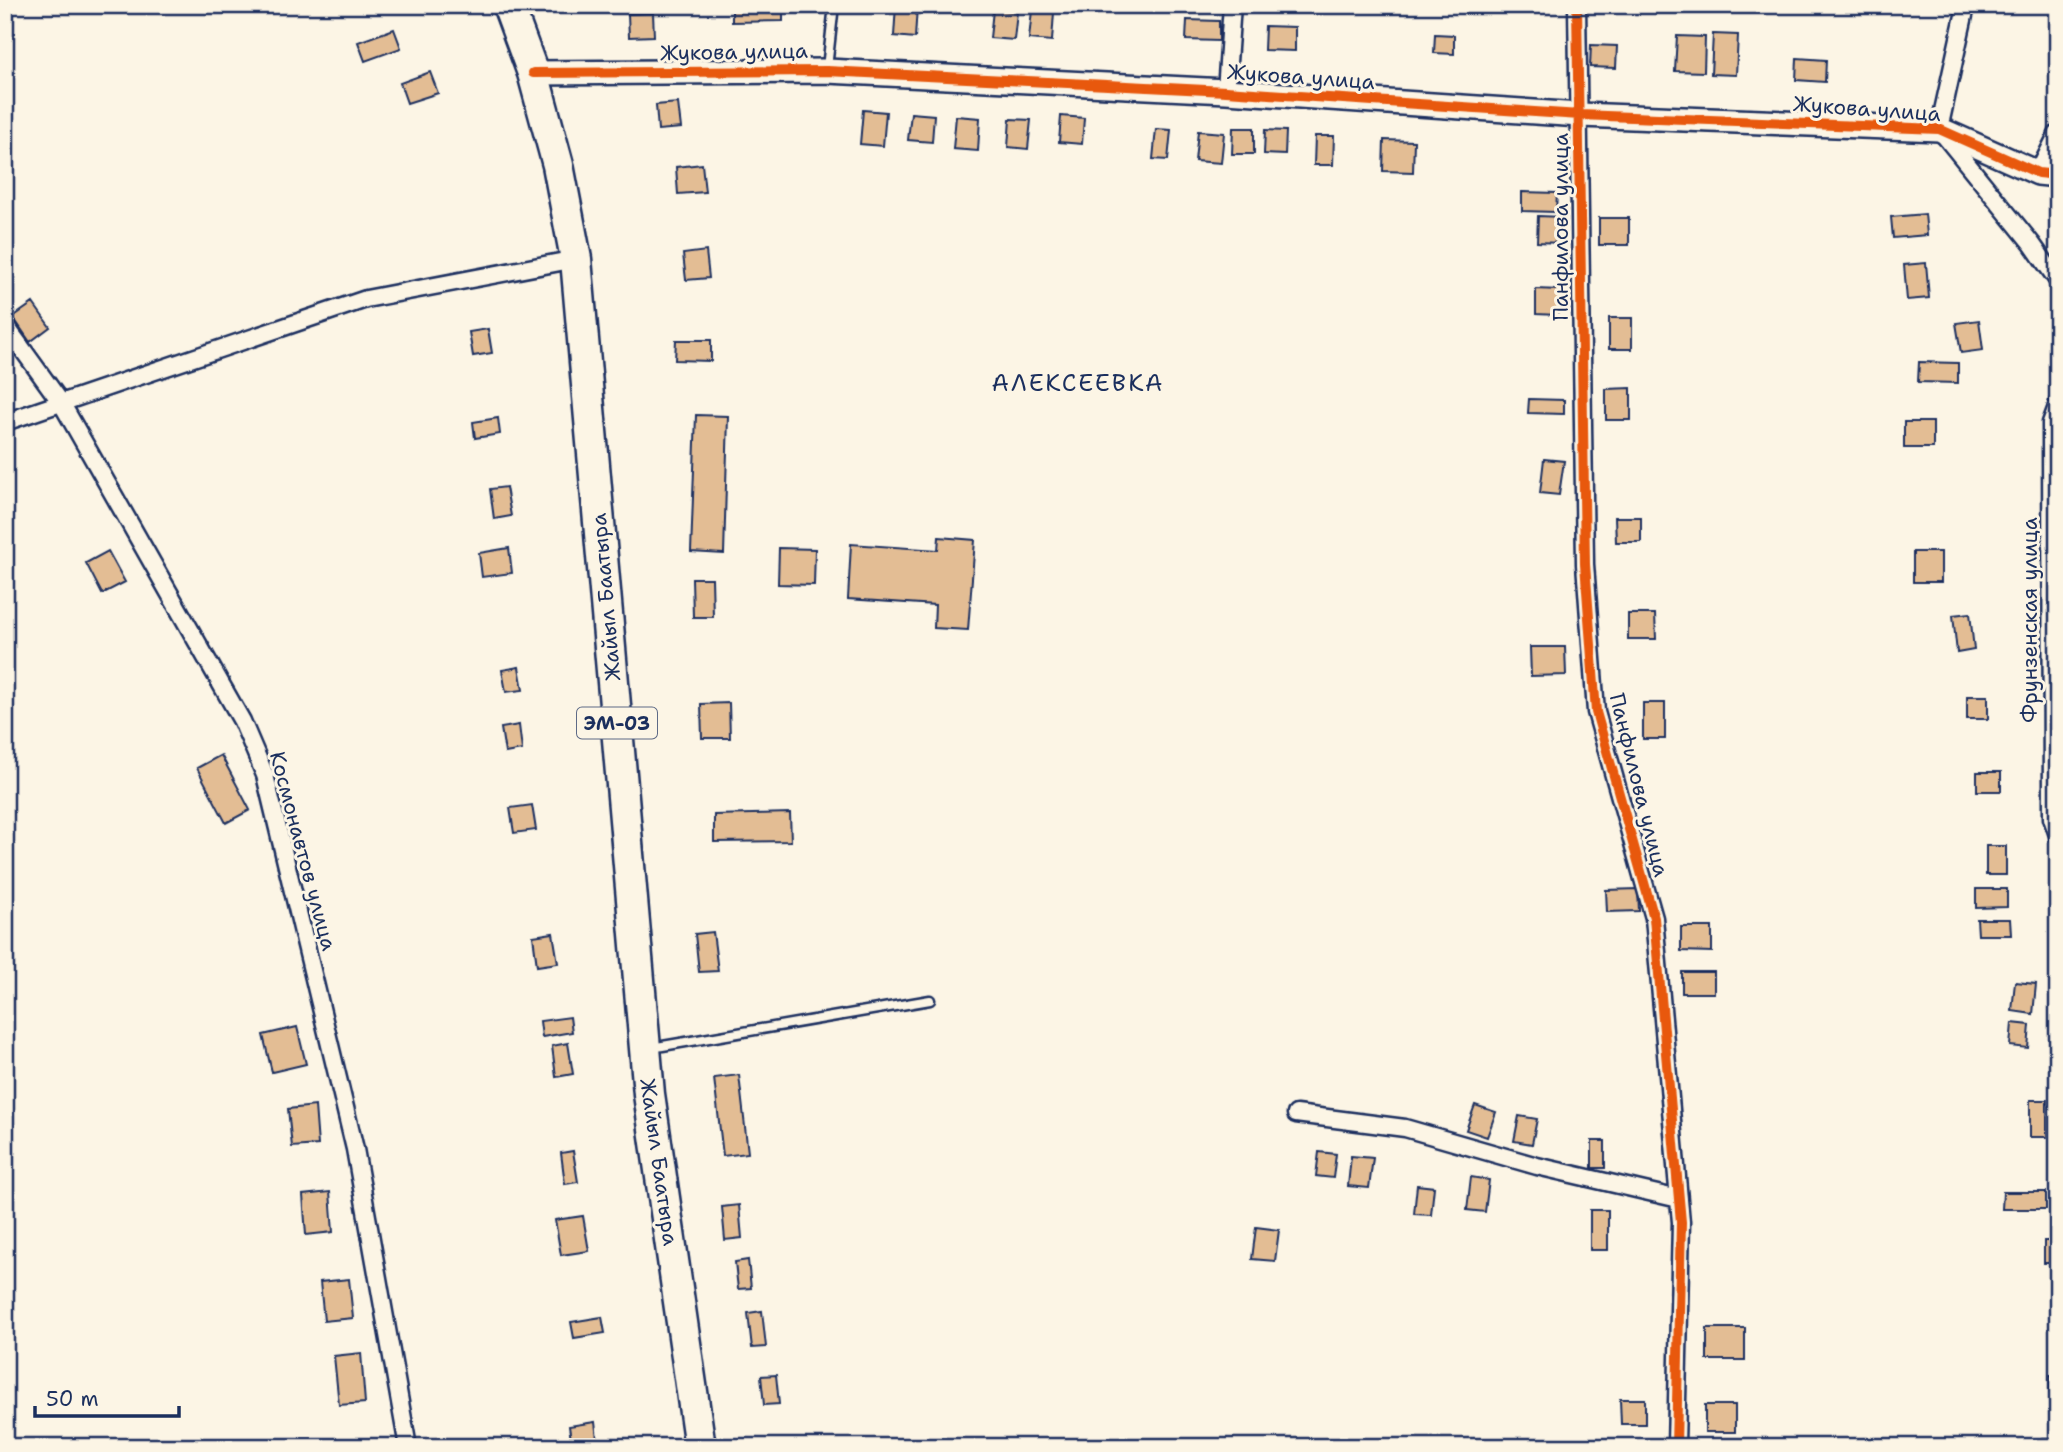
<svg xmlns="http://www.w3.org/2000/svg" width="2063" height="1452" font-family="'Shantell Sans',sans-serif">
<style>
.building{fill:#e3bd94;stroke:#1b2f5e;stroke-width:2}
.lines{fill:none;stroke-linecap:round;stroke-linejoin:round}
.lane-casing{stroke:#1b2f5e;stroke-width:13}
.street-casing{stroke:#1b2f5e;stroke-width:21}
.secondary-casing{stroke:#1b2f5e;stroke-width:28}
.highway-casing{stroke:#1b2f5e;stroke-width:35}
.lane{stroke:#fcf5e5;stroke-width:8}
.street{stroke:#fcf5e5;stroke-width:16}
.secondary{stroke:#fcf5e5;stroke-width:23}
.highway{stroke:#fcf5e5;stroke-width:30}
.cycleway-casing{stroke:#fcf5e5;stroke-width:15}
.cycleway{stroke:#e8590c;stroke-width:10}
.labels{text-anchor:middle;stroke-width:6;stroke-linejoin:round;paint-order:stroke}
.shield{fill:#fcf5e5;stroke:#5e6a86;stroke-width:2}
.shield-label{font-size:19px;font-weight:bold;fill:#1b2f5e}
.street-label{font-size:21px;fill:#1b2f5e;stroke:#fcf5e5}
.quarter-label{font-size:24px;letter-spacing:2px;fill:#1b2f5e;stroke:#fcf5e5}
</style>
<rect width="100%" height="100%" fill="#fcf5e5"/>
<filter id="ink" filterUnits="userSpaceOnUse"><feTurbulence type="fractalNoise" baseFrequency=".0143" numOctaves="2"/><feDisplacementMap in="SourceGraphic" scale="14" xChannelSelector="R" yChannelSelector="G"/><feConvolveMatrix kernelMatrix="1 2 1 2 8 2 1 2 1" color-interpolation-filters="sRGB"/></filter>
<g filter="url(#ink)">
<path class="building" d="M732,5H783V21L732,22Z
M896,5L917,6L915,38L894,36Z
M1198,5H1228V12L1198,11Z
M993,10L1017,12L1014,40L990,38Z
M1032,10L1054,12L1052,41L1029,39Z
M653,13L654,36L629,37L628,14Z
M1187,20L1219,21V41L1186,40Z
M1265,26L1295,27V51L1264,50Z
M394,29L401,48L365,61L358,42Z
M1435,34L1454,35V54L1434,53Z
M1713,34L1738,35L1736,75L1711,74Z
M1677,36L1705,37L1704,72L1675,71Z
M1591,45L1617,46L1616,68L1590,67Z
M1797,58L1826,60L1825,82L1796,80Z
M430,72L438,93L407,103L400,83Z
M678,103L681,128L658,130L656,105Z
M863,110L886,112L883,146L860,144Z
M911,113L934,115L932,142L908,140Z
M956,116L980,118L978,151L953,149Z
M1061,116L1084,118L1082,144L1059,142Z
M1010,119L1031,120L1028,149L1008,147Z
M1233,128H1254V154H1232Z
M1156,129L1171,130L1168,160L1153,159Z
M1265,130L1286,131L1285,155L1264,154Z
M1198,131L1224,133L1221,163L1195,161Z
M1315,136H1334L1333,165H1314Z
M1384,140L1414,141L1413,172L1383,171Z
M702,164L705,192L678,194L676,167Z
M1522,192L1557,193L1556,212L1522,211Z
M1925,214L1927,235L1893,238L1891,217Z
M1538,216L1562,217V243L1537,242Z
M1599,218H1629V245H1599Z
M706,251L709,278L686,280L683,254Z
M1926,263L1929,298L1907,300L1904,265Z
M1536,289L1559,290L1558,315L1536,314Z
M33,303L50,327L30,342L13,317Z
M1609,318H1632V349H1609Z
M1979,320L1983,350L1961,353L1956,323Z
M488,329L492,353L473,356L469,332Z
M676,340H711V361L675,360Z
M1919,362L1958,363V383L1918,382Z
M1631,388V420H1606V389Z
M1529,399L1564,400V414L1528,413Z
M696,415L728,416L724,554L691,552Z
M498,418L500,434L475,438L473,422Z
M1904,422H1933V448H1904Z
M1544,459L1564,461L1559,495L1540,493Z
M506,487L511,516L494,519L490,489Z
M1615,517H1641V542H1616Z
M939,537L975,540L968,630L934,628L935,605L848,599L851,544L938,550Z
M509,548L512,573L482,577L479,553Z
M779,548L815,549L814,585L778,584Z
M108,551L125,582L102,594L86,563Z
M1913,552H1941V582H1913Z
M692,578H712L713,617H693Z
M1970,613L1974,650L1957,653L1953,615Z
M1628,614H1655L1656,639H1628Z
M1530,647H1565L1566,675L1531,676Z
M519,667L523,690L506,692L502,670Z
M1967,696H1988V719H1967Z
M729,703L730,738H702L701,704Z
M1643,703H1665V739H1643Z
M519,725L522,750L505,753L501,728Z
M221,755L250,810L226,823L197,768Z
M1977,772H2001V791H1977Z
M532,805L536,830L514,833L510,808Z
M790,813L791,841L714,842V815Z
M1986,846H2006V875H1986Z
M1638,889L1639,911L1607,912L1606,890Z
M1976,889H2007V907L1976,908Z
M1977,919H2010L2011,935H1978Z
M1681,927H1712V952L1681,951Z
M713,932L718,971L699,972L695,934Z
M553,933L558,963L537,966L533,936Z
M1682,972H1714V993H1682Z
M2015,982L2036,984L2033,1014L2012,1011Z
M570,1017L572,1032L542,1037L540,1021Z
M2012,1023L2030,1025L2028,1048L2010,1046Z
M297,1027L306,1064L272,1072L263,1035Z
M568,1043L573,1074L556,1077L552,1046Z
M739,1075L748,1153L723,1156L714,1078Z
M2030,1100H2047V1137H2030Z
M1475,1105L1496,1112L1487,1137L1466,1130Z
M315,1106L318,1145L292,1147L288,1109Z
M1519,1116L1537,1119L1532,1144L1514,1141Z
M1592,1141H1605V1168H1592Z
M573,1151L578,1182L565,1184L561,1153Z
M1319,1152L1336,1154L1333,1178L1316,1176Z
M1351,1156L1373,1158L1369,1188L1348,1186Z
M1471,1177L1489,1180L1485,1212L1467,1210Z
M1417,1185L1434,1187L1431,1215L1414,1214Z
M330,1192L333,1232L306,1235L303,1195Z
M2003,1192H2046V1209H2002Z
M739,1205L742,1238L725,1240L722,1207Z
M1590,1210H1608V1250H1590Z
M583,1216L589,1251L561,1255L555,1220Z
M1256,1227L1279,1230L1275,1261L1252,1259Z
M2044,1241H2058V1263H2044Z
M748,1260L751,1288L738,1289L735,1262Z
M349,1279L353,1318L324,1321L320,1282Z
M762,1311L766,1347L752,1348L748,1313Z
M602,1317L605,1333L574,1338L571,1322Z
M1707,1328H1745V1360H1707Z
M361,1353L365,1403L339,1405L334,1356Z
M776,1375L779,1404L764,1405L761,1376Z
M2050,1375H2058V1393H2050Z
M1620,1399H1645V1424H1621Z
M1705,1405H1735V1432H1705Z
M595,1422L598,1447H572L569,1426Z
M2042,1438H2058V1447H2042Z"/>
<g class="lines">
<g class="lane-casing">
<path id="lane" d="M827,68L834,5
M651,1048L930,1000"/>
</g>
<g class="street-casing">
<path id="street" d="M1577,5L1585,564L1596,712L1654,918L1681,1222L1676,1447
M1965,5V11L1939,129L2032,244L2058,281
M1226,91L1232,5
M2038,173L2058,133
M5,325L62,404L242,721L265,775L355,1149L408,1447
M2058,404L2051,423L2052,818L2058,835
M5,422L366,299L576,259
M1296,1114L1405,1128L1537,1166L1679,1199"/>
</g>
<g class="secondary-casing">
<path id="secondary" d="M533,73L827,71L1226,91L1580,115L1939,129L2038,173L2058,175"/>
</g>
<g class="highway-casing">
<path id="highway" d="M508,5L533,73L558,165L576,259L649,1094L700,1447"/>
</g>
<use href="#lane" class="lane"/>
<use href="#street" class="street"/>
<use href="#secondary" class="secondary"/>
<use href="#highway" class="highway"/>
<g class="cycleway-casing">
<path id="cycleway" d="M1577,5L1585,564L1596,712L1654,918L1681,1222L1676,1447
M533,73L827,71L1226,91L1580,115L1939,129L2038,173L2058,175"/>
</g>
<use href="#cycleway" class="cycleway"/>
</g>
</g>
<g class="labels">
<rect class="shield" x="577" y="707.5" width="80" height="31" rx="5"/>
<g class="shield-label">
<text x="617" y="730">ЭМ-03</text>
</g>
<g class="street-label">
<text transform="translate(734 52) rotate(-1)" y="7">Жукова улица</text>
<text transform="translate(1301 77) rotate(4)" y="7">Жукова улица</text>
<text transform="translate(1867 109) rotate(4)" y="7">Жукова улица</text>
<text transform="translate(1561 227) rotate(-90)" y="7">Панфилова улица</text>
<text transform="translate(606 597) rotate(-95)" y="7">Жайыл Баатыра</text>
<text transform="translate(2030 620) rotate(-90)" y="7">Фрунзенская улица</text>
<text transform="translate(1639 785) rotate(76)" y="7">Панфилова улица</text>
<text transform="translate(303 851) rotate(75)" y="7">Космонавтов улица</text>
<text transform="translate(659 1162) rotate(82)" y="7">Жайыл Баатыра</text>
</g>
<g class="quarter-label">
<text x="1078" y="391">АЛЕКСЕЕВКА</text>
</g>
</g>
<rect width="2063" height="1452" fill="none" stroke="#fcf5e5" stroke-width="28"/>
<rect x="14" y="14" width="2035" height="1424" fill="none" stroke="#1b2f5e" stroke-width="2.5" filter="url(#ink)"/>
<path d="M35 1406v10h144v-10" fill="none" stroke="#1b2f5e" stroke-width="3.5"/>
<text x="46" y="1406" font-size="21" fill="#1b2f5e" stroke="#fcf5e5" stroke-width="5" paint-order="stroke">50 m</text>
</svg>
